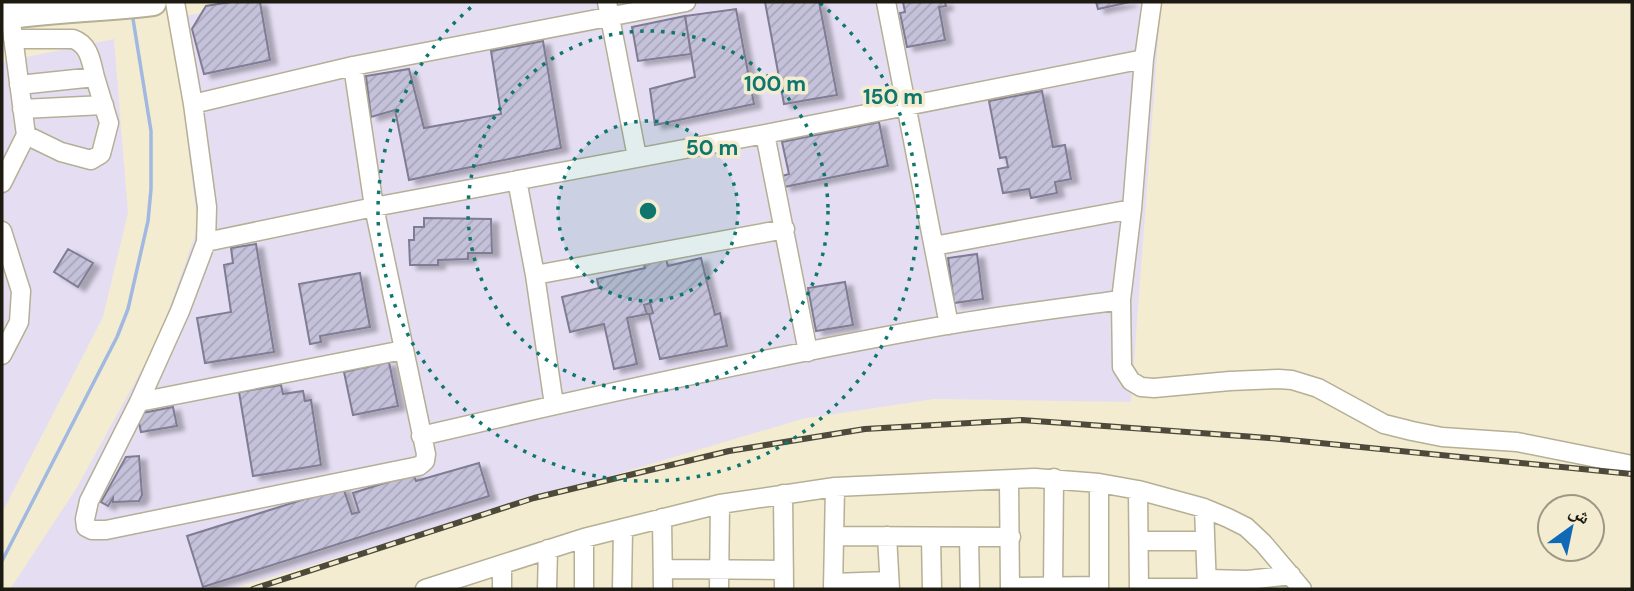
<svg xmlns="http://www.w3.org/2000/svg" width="1634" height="591" font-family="'DM Sans','Noto Naskh Arabic',sans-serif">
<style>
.industrial{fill:#e5def3}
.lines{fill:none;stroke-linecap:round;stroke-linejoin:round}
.stream{stroke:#a1b9e1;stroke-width:3.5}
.building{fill:url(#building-hatch);stroke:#7f7c94;stroke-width:2;filter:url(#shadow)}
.minor-casing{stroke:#b5af95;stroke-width:21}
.highway-casing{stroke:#b5af95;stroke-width:30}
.minor{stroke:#fff;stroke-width:18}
.highway{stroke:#fff;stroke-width:26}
.rail-casing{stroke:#4d4a3c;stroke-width:6}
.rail{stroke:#f3ecd1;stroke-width:3.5;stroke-dasharray:10;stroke-linecap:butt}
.ring{fill:none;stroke:#0f766e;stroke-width:3.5;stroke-dasharray:3.5 7}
.centre{fill:#0f766e;stroke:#f3ecd1;stroke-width:3.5}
.ring-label{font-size:21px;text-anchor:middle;font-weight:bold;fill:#0f766e;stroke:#f3ecd1;stroke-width:7;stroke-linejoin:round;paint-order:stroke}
</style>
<defs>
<pattern id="building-hatch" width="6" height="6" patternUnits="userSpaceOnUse" patternTransform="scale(1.75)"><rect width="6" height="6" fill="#c4c1da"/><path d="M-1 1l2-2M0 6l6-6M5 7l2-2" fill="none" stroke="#a8a5ba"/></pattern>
<filter id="shadow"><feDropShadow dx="7" dy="4" stdDeviation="2" flood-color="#0004"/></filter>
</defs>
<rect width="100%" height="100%" fill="#f3ecd1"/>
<path class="industrial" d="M266,2H1161L1131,402L934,399L802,419L231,589H10L76,489L158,340L198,227L172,18Z
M114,39L128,213L103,317L2,513V62Z"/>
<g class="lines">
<path class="stream" d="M2,561L117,337L128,309L148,221L151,189V131L133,19"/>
</g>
<path class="building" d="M231,2H260L270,60L204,74L192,29L206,6Z
M765,2H819L837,95L784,104Z
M903,2H945L946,6L939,7L945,40L907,47L900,13L905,12Z
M1096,2H1130L1098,9Z
M736,9L754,104L655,125L650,89L695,77L685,16Z
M685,16L691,54L638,61L632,27Z
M543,41L561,148L409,180L395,110L371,117L366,76L409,69L424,128L501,114L491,51Z
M1042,91L1053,147L1065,145L1071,179L1055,182L1057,193L1031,198L1029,189L1003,193L998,169L1008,167L1006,157L1000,158L989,101Z
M879,122L888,166L784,187L782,176L789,174L782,142Z
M424,218L491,219L492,253H468V259L438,260V265H410L409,240H414V227H424Z
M256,244L274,352L205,363L197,318L231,312L224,265L233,263L231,248Z
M68,249L93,263L78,287L54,272Z
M977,254L983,299L954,303L948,258Z
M701,258L715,315L720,313L727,346L660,359L649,314L653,313L650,303L644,305L647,314L627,318L637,364L614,369L604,324L570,332L562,297L599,288L597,279L645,268L644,265L666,259L668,266Z
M360,273L370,327L320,336L321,342L310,344L299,284Z
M845,282L853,325L816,331L808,288Z
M389,362L398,406L353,415L344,372Z
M281,385L283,394L303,391L305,401L311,400L321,465L253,476L239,392Z
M173,407L177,426L141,432L137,414Z
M139,456L142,495L139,501L113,502V498L108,506L101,502L126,457Z
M479,463L489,496L203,587L187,536L343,487L352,514L359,512L353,493L413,474L416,481Z"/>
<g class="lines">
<g class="minor-casing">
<path id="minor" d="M175,2L193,104L207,207L206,242L180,311L139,402L89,501L85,519L86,527L92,530H106L419,466L425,461L426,454L374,207L353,66
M607,2L637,157
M886,2L949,325
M1152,2L1144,59L1132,209L1121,300L1122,367L1131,381L1141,387L1154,388L1230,381L1279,379L1292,380L1318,388L1384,424L1412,431L1442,437L1517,442L1632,465
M13,39H73C90,45 91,62 95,77L19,85
M193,104L353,66L686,2
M22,109L104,105
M765,134L808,352
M26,135L61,152L91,160L101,154L109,123L95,77
M517,180L535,275L554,405
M2,183L26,135L12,29
M2,231L21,291L19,322L2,355
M206,242L374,207L765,134L1144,59
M934,246L1132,209
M535,275L785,229
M139,402L403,350
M421,436C596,395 771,356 947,325C1005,315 1063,308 1121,300
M1009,480L1010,589
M1138,490L1139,589
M783,494L784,589
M1204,508L1207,588
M662,518L663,589
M834,536L1011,537
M887,536L890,589
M931,537L932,589
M969,537L970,589
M584,538V589
M1139,541H1205
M663,569L784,570
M1207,579L1248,580L1291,575
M833,583L889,581
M1010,587L1099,586
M1139,588H1207
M425,589L584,538L720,504L835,487L1035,478L1099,483L1138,490L1204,508L1228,518L1246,527L1263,543L1302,589
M502,589V565
M547,589L548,549
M622,589L623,528
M719,589L720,504
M833,589L835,487
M1053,589L1054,478
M1099,589V483"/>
</g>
<g class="highway-casing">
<path id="highway" d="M2,16C52,9 103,8 153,2"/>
</g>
<use href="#minor" class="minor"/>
<use href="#highway" class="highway"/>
<g class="rail-casing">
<path id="rail" d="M253,589L534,498L729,451L865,429L1022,420L1269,438L1632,474"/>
</g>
<use href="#rail" class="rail"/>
</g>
<circle cx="648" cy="211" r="90" fill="#0f766e" fill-opacity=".12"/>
<g class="ring">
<circle cx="648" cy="211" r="90"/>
<circle cx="648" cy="211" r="180"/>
<path d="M820 3A270 270 0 1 1 476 3"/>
</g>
<circle cx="648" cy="211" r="10" class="centre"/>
<g class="ring-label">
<text x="775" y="91">100 m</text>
<text x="893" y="104">150 m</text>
<text x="712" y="155">50 m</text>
</g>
<rect width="1634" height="591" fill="none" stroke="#1d1b11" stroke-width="7"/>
<g transform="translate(1571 528) rotate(33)"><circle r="33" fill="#f3ecd1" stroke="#9d9884" stroke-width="2"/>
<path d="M0-5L12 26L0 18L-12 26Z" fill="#0f69b7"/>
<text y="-10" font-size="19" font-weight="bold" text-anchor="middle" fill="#1d1b11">ش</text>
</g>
</svg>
